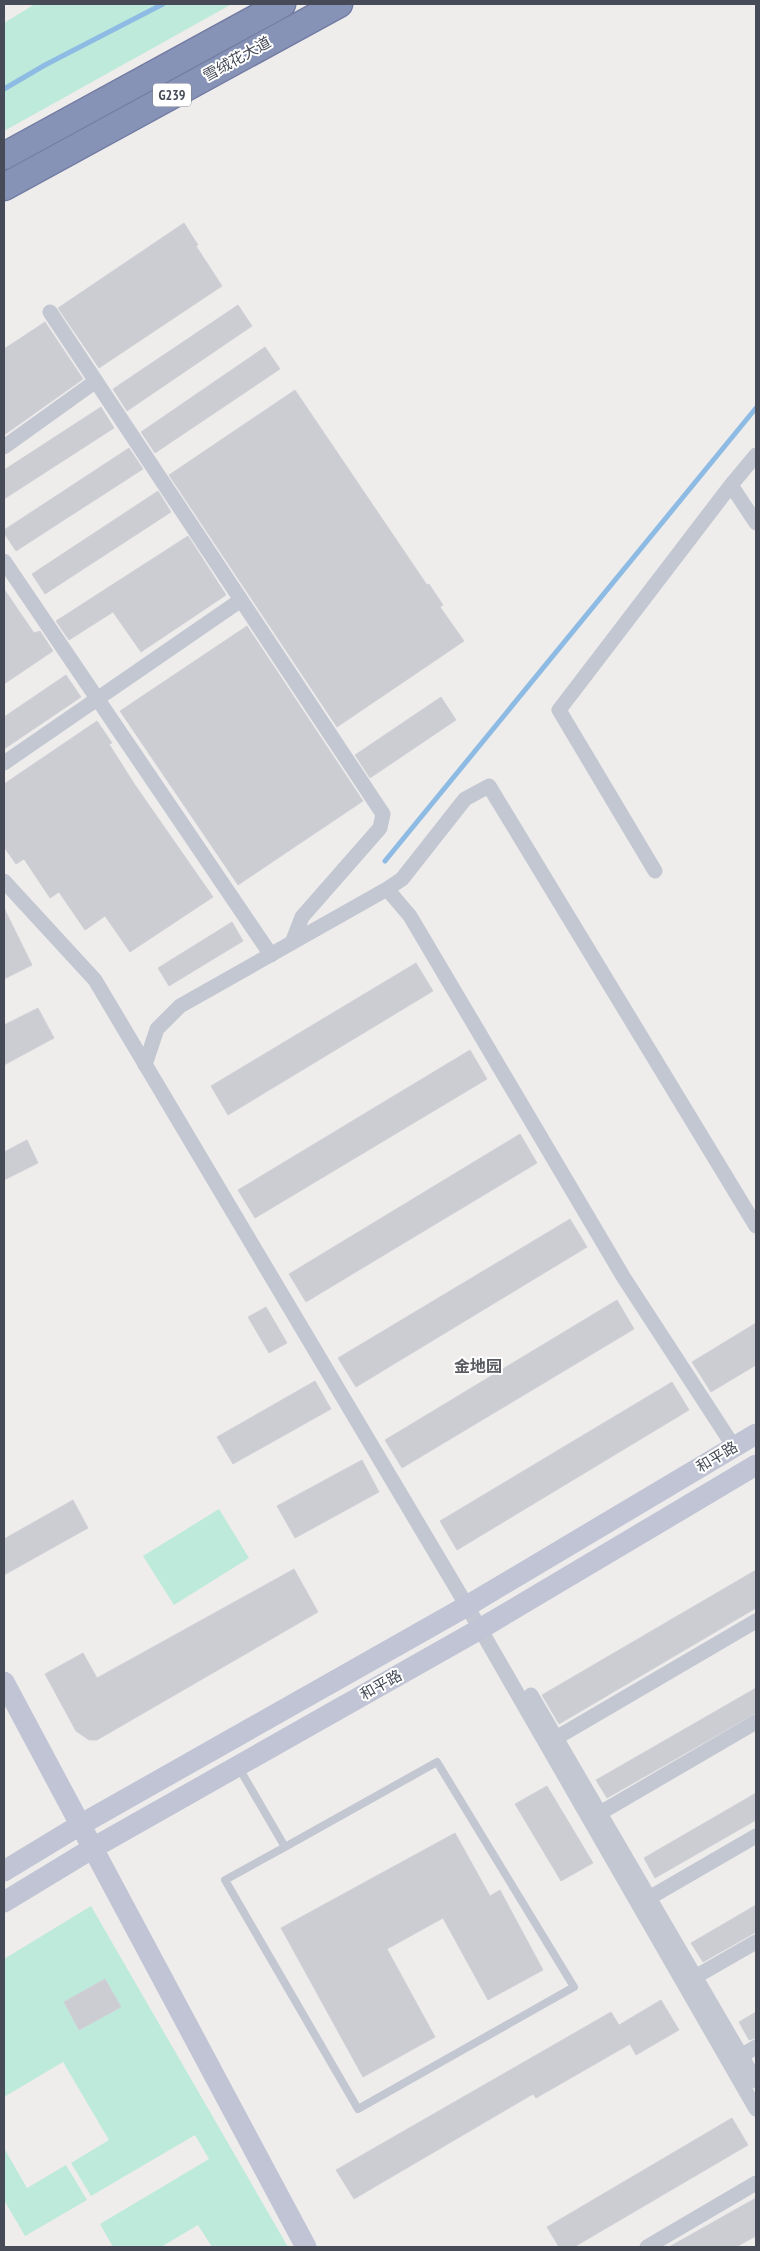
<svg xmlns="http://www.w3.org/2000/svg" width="760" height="2251" font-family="'PT Sans Narrow','Noto Sans SC',sans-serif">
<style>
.green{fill:#bdeada}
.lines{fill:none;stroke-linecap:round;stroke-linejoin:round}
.stream{stroke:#8ebbe3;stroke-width:5}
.building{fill:#cccdd3;stroke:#d0d1d7}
.highway-casing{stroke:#737da3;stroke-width:29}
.lane{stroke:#c3c7d2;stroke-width:8}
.street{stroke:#c3c7d2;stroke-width:15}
.secondary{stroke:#c0c4d4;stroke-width:21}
.highway{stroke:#8792b7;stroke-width:26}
.labels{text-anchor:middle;stroke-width:4;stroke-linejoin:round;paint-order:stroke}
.shield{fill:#fff;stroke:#7e8189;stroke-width:1}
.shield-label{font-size:14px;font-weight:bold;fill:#464b57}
.street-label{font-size:15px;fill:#464b57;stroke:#fff}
.neighbourhood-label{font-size:16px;font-weight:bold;fill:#595b60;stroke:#fff}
</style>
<rect width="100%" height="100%" fill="#efedec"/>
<path class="green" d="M35,4H232L4,131V23Z
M219,1509L249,1558L174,1605L143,1556Z
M91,1906L288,2247H212L198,2225L161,2247H113L100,2224L209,2159L195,2135L91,2196L71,2163L109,2140L63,2062L4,2097V1959Z
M4,2148L27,2188L66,2165L87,2200L25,2236L4,2200Z"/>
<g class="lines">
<path class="stream" d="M4,89L45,65L163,4
M385,861L756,408"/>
</g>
<path class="building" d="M184,223L198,245L196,246L222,286L99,368L58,308Z
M238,305L252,326L127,411L113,389Z
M45,322L83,379L4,435V349Z
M265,347L280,369L155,453L141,432Z
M295,390L427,585L429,584L443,605L440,607L464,641L337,727L169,475Z
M101,407L114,428L4,499V470Z
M129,448L143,469L16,551L4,533V530Z
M158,491L171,512L45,594L32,574Z
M188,536L226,595L141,652L113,612L69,640L56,621Z
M4,589L34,633L40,631L53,651L4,684Z
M247,626L363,801L238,885L120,711Z
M66,675L81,697L4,749V717Z
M441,697L456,720L370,778L355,755Z
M97,721L112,743L109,744L135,785L213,897L130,952L105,916L85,930L59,892L50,898L24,859L16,864L4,847V784Z
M4,908L32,965L4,979Z
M232,922L243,941L169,986L158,968Z
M416,963L433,991L228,1115L211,1086Z
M38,1008L54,1038L4,1065V1025Z
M470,1050L487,1079L255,1218L238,1190Z
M520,1134L537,1163L306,1302L289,1274Z
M27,1140L38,1163L4,1180V1152Z
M570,1219L587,1247L356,1387L338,1358Z
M617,1300L634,1329L402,1468L385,1440Z
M266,1307L287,1343L269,1353L248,1317Z
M756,1323V1365L711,1392L692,1362Z
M315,1381L331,1409L233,1464L217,1437Z
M672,1382L689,1410L457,1550L440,1521Z
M362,1460L379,1492L295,1538L277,1506Z
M73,1500L88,1528L4,1575V1539Z
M294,1569L318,1612L97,1740H89L76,1731L45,1674L83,1653L97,1678Z
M756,1570V1608L559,1724L542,1695Z
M756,1688V1713L607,1798L596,1780Z
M547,1786L593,1863L561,1881L515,1804Z
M756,1793V1820L655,1878L644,1858Z
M455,1833L490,1896L500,1890L543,1970L488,2000L443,1918L387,1949L435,2037L363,2077L281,1928Z
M756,1905V1932L703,1962L691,1943Z
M105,1979L121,2007L79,2030L64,2002Z
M661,2000L679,2030L636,2055L630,2044L536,2098L533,2094L354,2199L336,2170L611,2012L619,2025Z
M756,2012V2038L749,2040L739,2022Z
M732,2118L748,2145L574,2247H559L547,2227Z
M756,2198V2236L736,2247H669Z"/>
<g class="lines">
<g class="highway-casing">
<path id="highway" d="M4,156L282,4
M4,187L339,4"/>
</g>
<path class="lane" d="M239,1768L285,1847L437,1762L574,1987L358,2109L225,1880L285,1847"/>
<path class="street" d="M50,312L383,814L380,828L302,917L292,943
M4,447L96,381
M756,455L731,485L756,523
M4,561L271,955
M4,763L241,600
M655,871L559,710L731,485
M4,881L95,980L467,1606L756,2109
M145,1065L157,1029L180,1006L387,889
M734,1447L624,1278L410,916L387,889L402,879L465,799L489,786L756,1226
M531,1695L756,2081
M556,1738L756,1621
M600,1813L756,1722
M649,1898L756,1836
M695,1977L756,1942
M741,2056L756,2047
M647,2247L756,2183"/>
<path class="secondary" d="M4,1682L306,2247
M4,1871L80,1825L467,1606L756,1434
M4,1902L93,1848L480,1629L756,1465"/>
<use href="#highway" class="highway"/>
</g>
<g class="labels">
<rect class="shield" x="153" y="83.5" width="38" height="23" rx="4"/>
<g class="shield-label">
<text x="172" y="100">G239</text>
</g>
<g class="street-label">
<text transform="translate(237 59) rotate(-29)" y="5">雪绒花大道</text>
<text transform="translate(717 1457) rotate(-31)" y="5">和平路</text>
<text transform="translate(381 1685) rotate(-29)" y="5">和平路</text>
</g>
<g class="neighbourhood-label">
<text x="478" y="1372">金地园</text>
</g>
</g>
<rect width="760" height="2251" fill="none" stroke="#464b57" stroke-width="10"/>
</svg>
